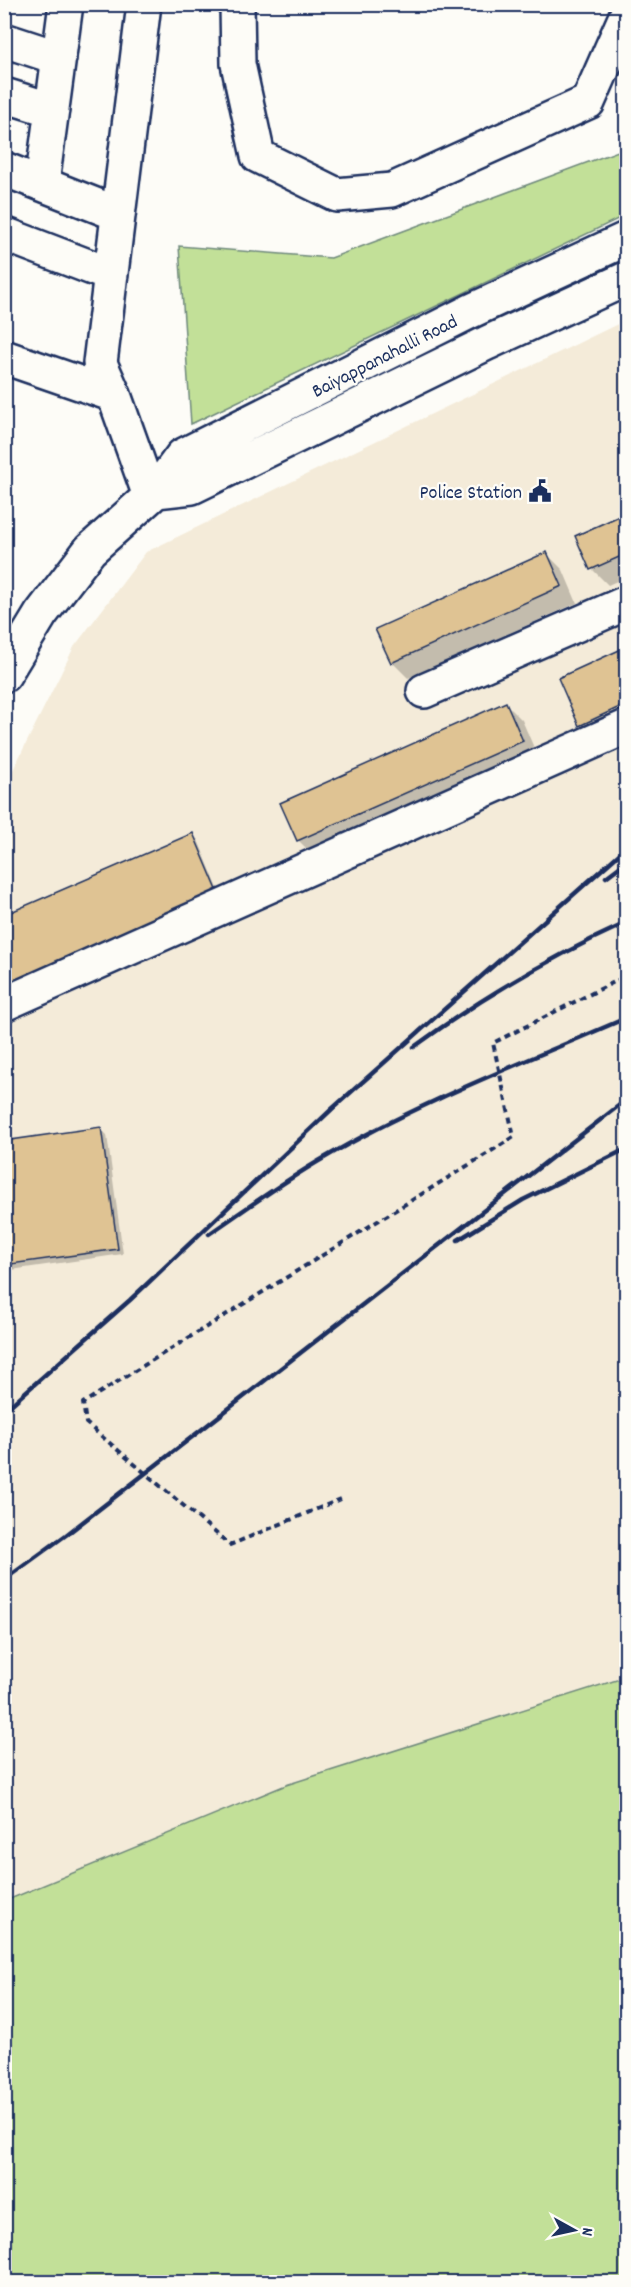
<svg xmlns="http://www.w3.org/2000/svg" width="631" height="2287" font-family="Dekko,sans-serif">
<style>
.built{fill:#f4ebd9}
.green{fill:#c2e098;stroke:#6e887b;stroke-width:1.5}
.shadow{fill:#0003}
.building{fill:#dfc393;stroke:#1b2f5e;stroke-width:1.5}
.lines{fill:none;stroke-linecap:round;stroke-linejoin:round}
.minor-casing{stroke:#1b2f5e;stroke-width:38}
.path{stroke:#1b2f5e;stroke-width:4;stroke-dasharray:6 4.5;stroke-linecap:butt}
.minor{stroke:#fdfcf7;stroke-width:33}
.rail{stroke:#1b2f5e;stroke-width:4.5}
.labels{text-anchor:middle;stroke-width:4.5;stroke-linejoin:round;paint-order:stroke}
.street-label{font-size:20px;fill:#1b2f5e;stroke:#fdfcf7}
.poi-label{font-size:20px;fill:#1b2f5e;stroke:#fdfcf7;text-anchor:end}
</style>
<rect width="100%" height="100%" fill="#fdfcf7"/>
<filter id="ink" filterUnits="userSpaceOnUse"><feTurbulence type="fractalNoise" baseFrequency=".0167" numOctaves="2"/><feDisplacementMap in="SourceGraphic" scale="12" xChannelSelector="R" yChannelSelector="G"/><feConvolveMatrix kernelMatrix="1 2 1 2 8 2 1 2 1" color-interpolation-filters="sRGB"/></filter>
<g filter="url(#ink)">
<path class="built" d="M626,320V2282H5L4,788L74,647L146,552Z"/>
<path class="green" d="M626,148V215L191,424L179,246L331,258Z
M626,1677V2282H5V1901L286,1785Z"/>
<path class="shadow" d="M626,515V577L608,585L592,569L577,537Z
M547,554L563,570L577,603L408,678L392,662Z
M626,649V727L596,741L580,725L560,679Z
M506,704L522,720L538,757L314,856L298,840Z
M192,834L198,840L224,903L4,999Z
M101,1129L107,1135L123,1254L4,1271V1142Z"/>
<path class="building" d="M626,513V554L590,570L575,536Z
M547,552L562,586L391,663L375,629Z
M626,647V704L579,726L558,678Z
M506,702L523,741L297,841L280,803Z
M193,833L220,897L4,991V915Z
M101,1127L118,1249L4,1265V1141Z"/>
<g class="lines">
<g class="minor-casing">
<path id="minor" d="M144,4L100,363L114,395L150,496
M237,4L238,64L258,156L337,195L392,190L588,102L626,16
M4,40L59,58
M4,95L52,110
M4,169L118,214
M42,183L66,4
M4,234L111,275
M4,357L114,395
M156,491L192,487L487,343L626,279
M4,675L41,614L90,550L156,491L182,456L471,311L626,239
M424,691L626,603
M4,1004L626,727"/>
</g>
<path class="path" d="M341,1499L230,1545L86,1423L83,1403L514,1137L493,1043L626,976"/>
<use href="#minor" class="minor"/>
<path class="rail" d="M606,877L626,862
M414,1047C481,998 551,957 626,923
M209,1234C247,1208 284,1181 324,1158C419,1102 525,1062 626,1018
M458,1240L523,1200L626,1149
M4,1411L130,1300L332,1109L626,848
M4,1580L66,1535L626,1100"/>
</g>
</g>
<defs>
<g id="civic-bare" transform="scale(1.8)"><path d="M-.6-6.5H3V-4.5H.6V-3L4-1V1h2V6H-6V1h2V-1L-.6-3ZM-1.2 2.5V6h2.4V2.5Z" fill="#1b2f5e" stroke="#fdfcf7" stroke-width="2.5" paint-order="stroke"/></g>
</defs>
<g fill-rule="evenodd">
<use href="#civic-bare" x="540" y="491"/>
</g>
<g class="labels">
<g class="street-label">
<text transform="translate(384 355) rotate(-27)" y="7">Baiyappanahalli Road</text>
</g>
<g class="poi-label">
<text x="522" y="498">Police Station</text>
</g>
</g>
<rect width="631" height="2287" fill="none" stroke="#fdfcf7" stroke-width="24"/>
<rect x="12" y="12" width="607" height="2263" fill="none" stroke="#1b2f5e" stroke-width="2" filter="url(#ink)"/>
<g transform="translate(574 2230) rotate(98)" stroke="#fdfcf7" stroke-width="4.5" paint-order="stroke">
<path d="M0-4.5L10 22L0 15L-10 22Z" fill="#1b2f5e"/>
<text y="-9" font-size="16" font-weight="bold" text-anchor="middle" fill="#1b2f5e">N</text>
</g>
</svg>
